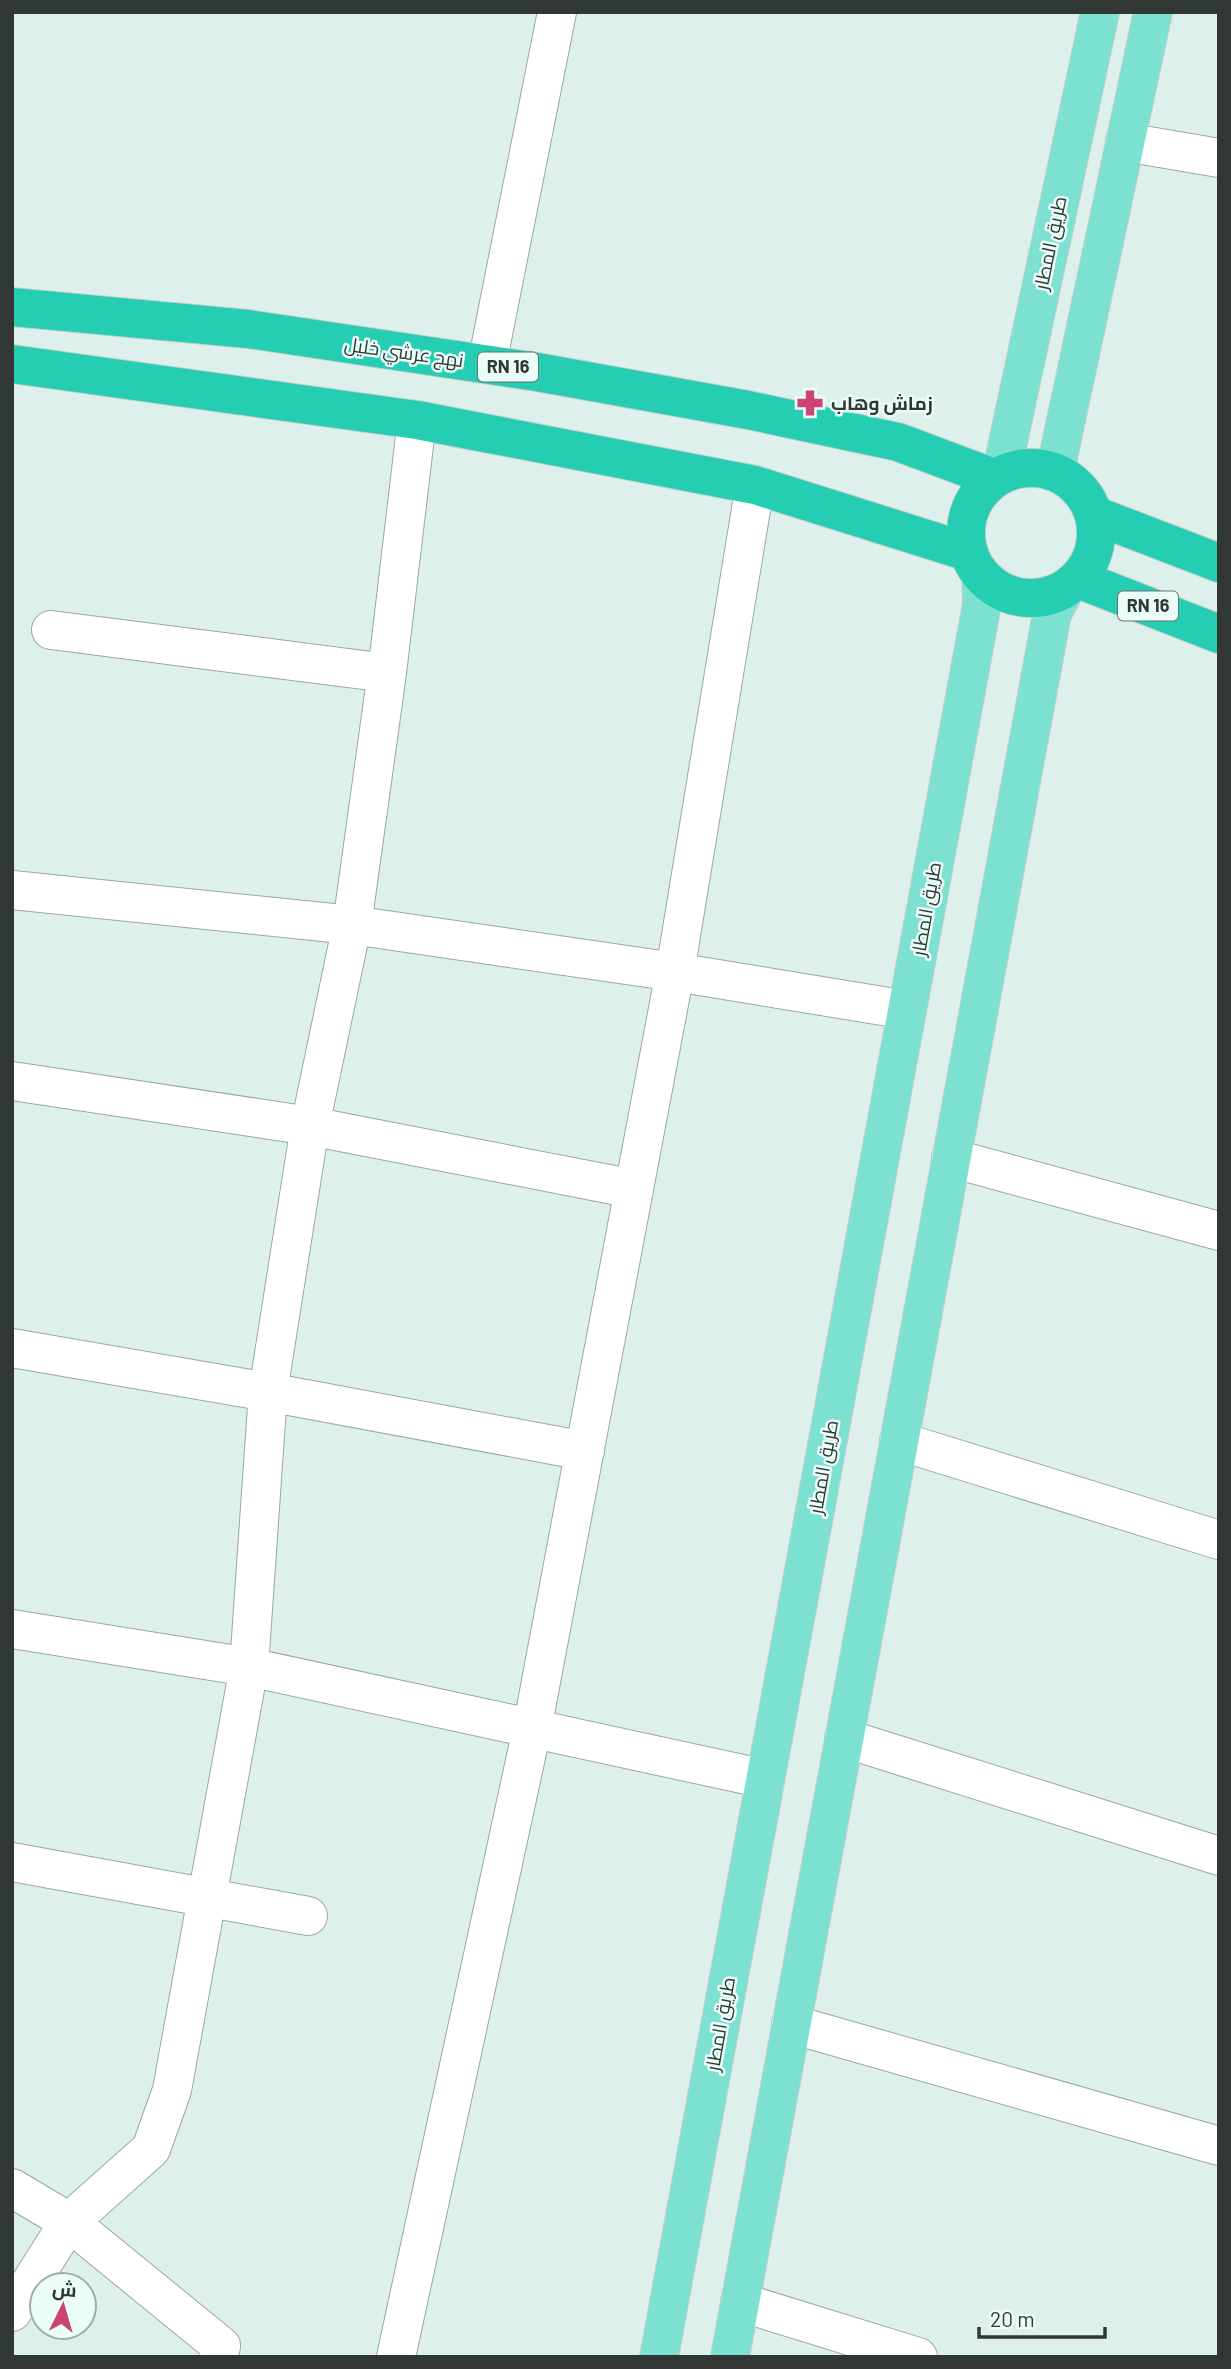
<svg xmlns="http://www.w3.org/2000/svg" width="1231" height="2369" font-family="Barlow,Cairo,sans-serif">
<style>
.lines{fill:none;stroke-linecap:round;stroke-linejoin:round}
.minor-casing{stroke:#98a9a5;stroke-width:40}
.major-casing{stroke:#cdcfcf;stroke-width:40}
.highway-casing{stroke:#cdcfcf;stroke-width:40}
.minor{stroke:#fff;stroke-width:38}
.major{stroke:#7ce1d1;stroke-width:38}
.highway{stroke:#25cdb2;stroke-width:38}
.labels{text-anchor:middle;stroke-width:5;stroke-linejoin:round;paint-order:stroke}
.shield{fill:#ebfdf9;stroke:#687270;stroke-width:2}
.shield-label{font-size:18px;font-weight:bold;fill:#303735}
.street-label{font-size:19px;fill:#303735;stroke:#ebfdf9}
.poi-label{font-size:19px;font-weight:bold;fill:#303735;stroke:#ebfdf9;text-anchor:start}
</style>
<rect width="100%" height="100%" fill="#def0eb"/>
<g class="lines">
<g class="minor-casing">
<path id="minor" d="M1125,142L1219,158
M487,364L557,12
M51,630L387,673
M12,890L352,925L675,972L907,1010
M12,1081L310,1126L634,1189
M951,1158L1219,1231
M12,1348L268,1392L585,1451
M899,1441L1219,1540
M12,1629L249,1667L765,1779
M844,1738L1219,1856
M12,1862L308,1916
M791,2024L1219,2146
M12,2188L69,2222L221,2346L219,2357
M740,2302L918,2357
M12,2312L69,2222L151,2149L172,2090L249,1667L268,1392L310,1126L352,925L387,673L417,420
M396,2357L532,1729L675,972L755,485"/>
</g>
<g class="major-casing">
<path id="major" d="M1055,472L1153,12
M1001,475L1100,12
M659,2357L982,604L981,576
M730,2357L1052,614L1065,589"/>
</g>
<g class="highway-casing">
<path id="highway" d="M12,307L248,329L537,372L748,410L898,442L994,478
M12,364L417,420L755,485L968,552
M966 533a65 65 0 1 1 130 0a65 65 0 1 1-130 0Z
M1094,515L1219,563
M1078,579L1219,634"/>
</g>
<use href="#minor" class="minor"/>
<use href="#major" class="major"/>
<use href="#highway" class="highway"/>
</g>
<defs>
<g id="pharmacy-bare" transform="scale(2.1)"><path d="M-2-6h4v4h4v4h-4v4h-4v-4h-4v-4h4Z" fill="#cf4274" stroke="#ebfdf9" stroke-width="2.5" paint-order="stroke"/></g>
</defs>
<g fill-rule="evenodd">
<use href="#pharmacy-bare" x="810" y="403"/>
</g>
<g class="labels">
<g class="shield">
<rect x="478" y="352.5" width="60" height="29" rx="5"/>
<rect x="1118" y="591.5" width="60" height="29" rx="5"/>
</g>
<g class="shield-label">
<text x="508" y="373">RN 16</text>
<text x="1148" y="612">RN 16</text>
</g>
<g class="street-label">
<text transform="translate(1050 243) rotate(-78)" y="7">طريق المطار</text>
<text transform="translate(404 352) rotate(8)" y="7">نهج عرشي خليل</text>
<text transform="translate(926 909) rotate(-80)" y="7">طريق المطار</text>
<text transform="translate(823 1467) rotate(-80)" y="7">طريق المطار</text>
<text transform="translate(720 2024) rotate(-80)" y="7">طريق المطار</text>
</g>
<g class="poi-label">
<text x="831" y="410">زماش وهاب</text>
</g>
</g>
<rect width="1231" height="2369" fill="none" stroke="#303735" stroke-width="28"/>
<g transform="translate(63 2306) rotate(5)"><circle r="33" fill="#ebfdf9" stroke="#a0aeab" stroke-width="2"/>
<path d="M0-5L12 26L0 18L-12 26Z" fill="#cf4274"/>
<text y="-10" font-size="19" font-weight="bold" text-anchor="middle" fill="#303735">ش</text>
</g>
<path d="M979 2327v10h126v-10" fill="none" stroke="#303735" stroke-width="3.5"/>
<text x="990" y="2327" font-size="21" fill="#303735" stroke="#ebfdf9" stroke-width="5" paint-order="stroke">20 m</text>
</svg>
